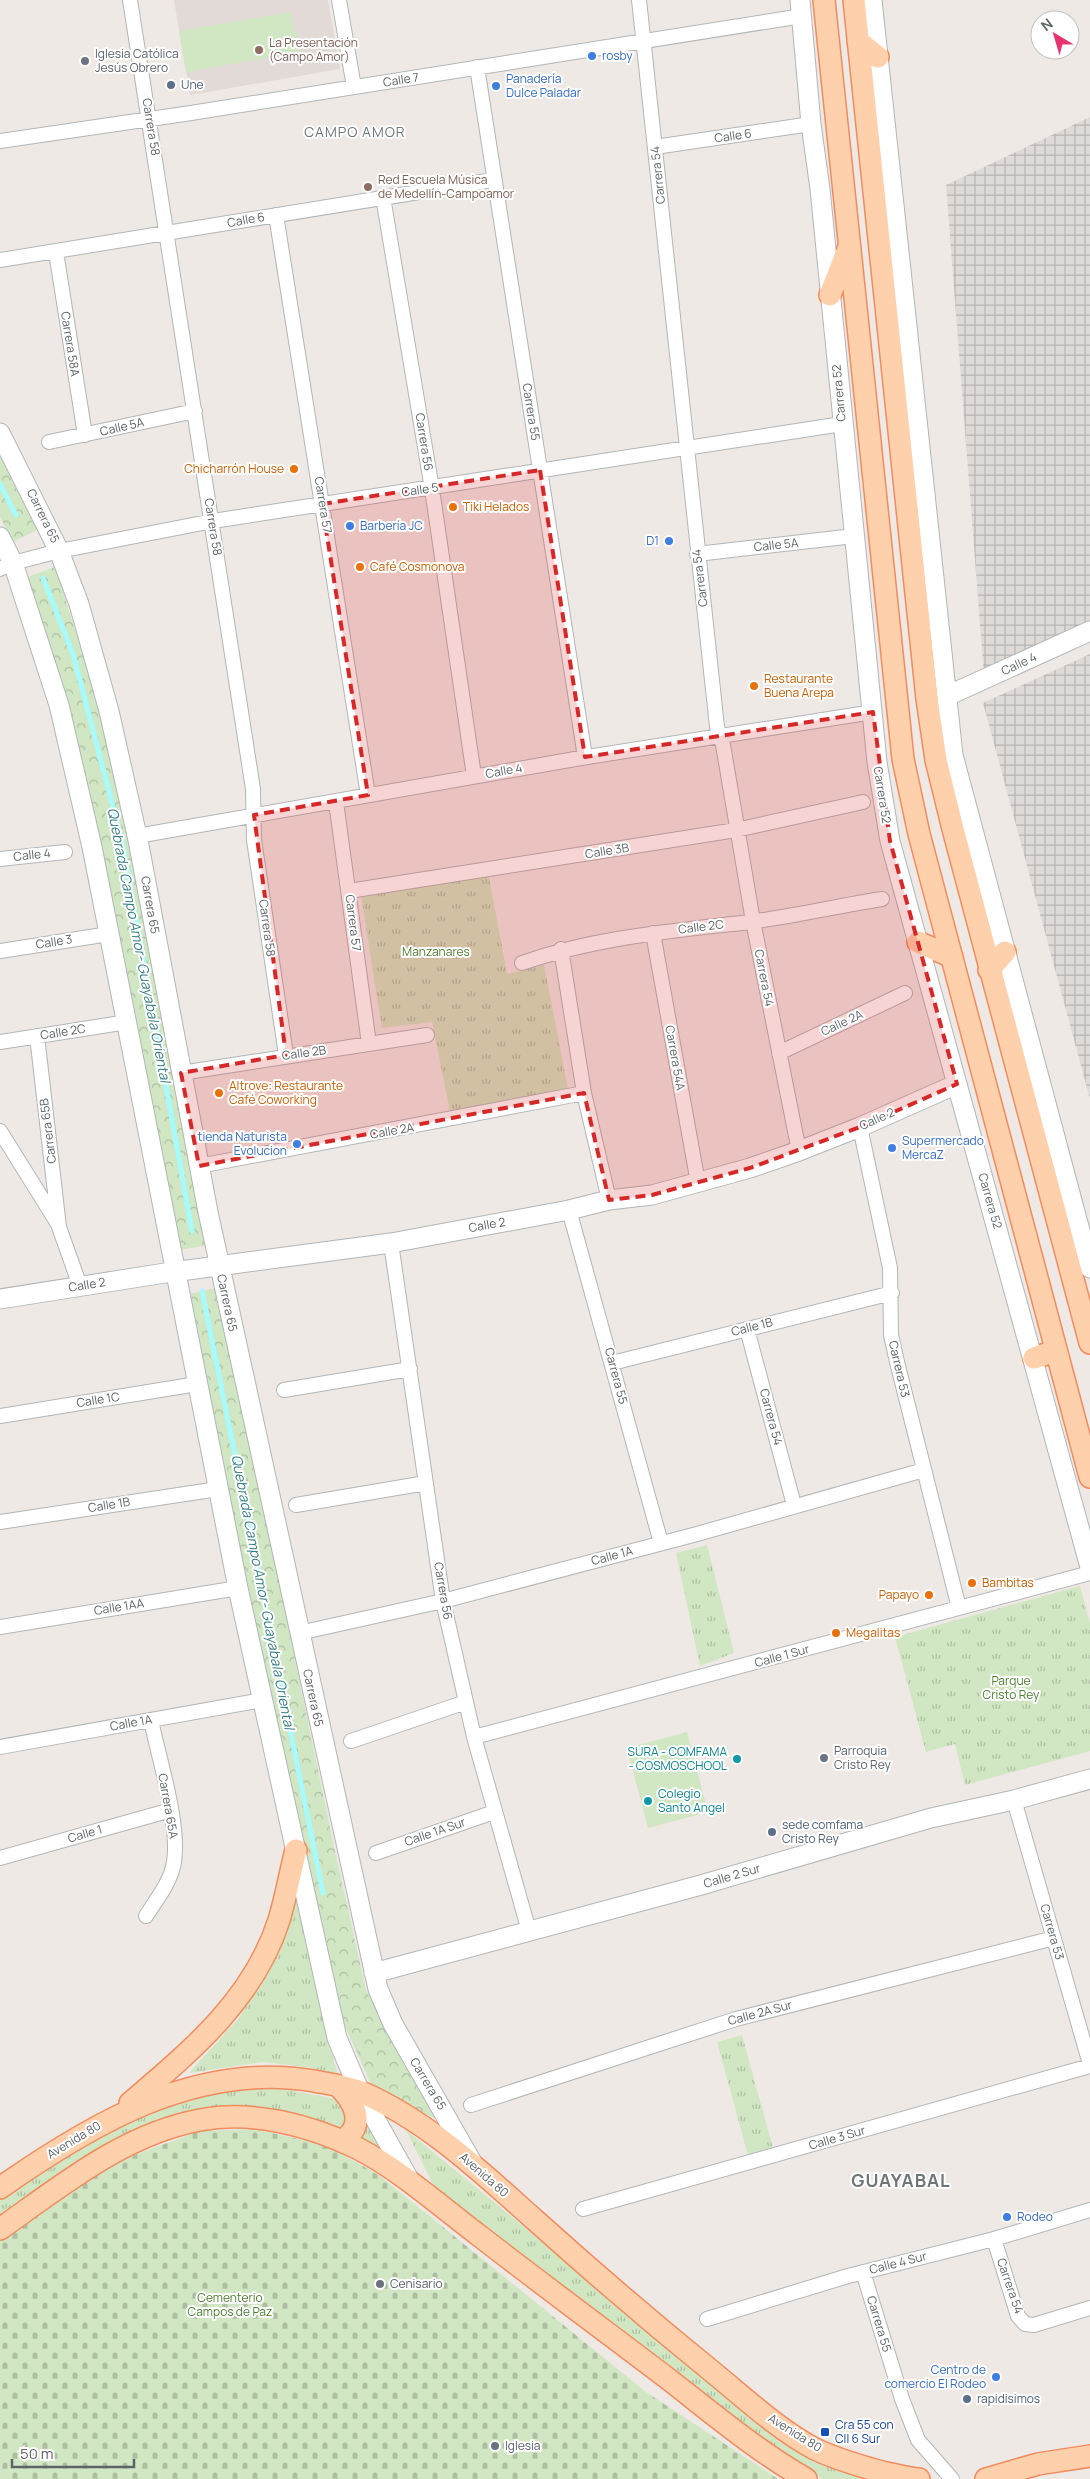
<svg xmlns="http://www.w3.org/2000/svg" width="1090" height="2479" font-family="Manrope,sans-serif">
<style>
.industrial{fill:url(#industrial-grid)}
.education{fill:#e2dad7}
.grass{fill:url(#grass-tufts)}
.forest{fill:url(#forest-crowns)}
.cemetery{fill:url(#cemetery-stones)}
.pitch{fill:#d1e6c2}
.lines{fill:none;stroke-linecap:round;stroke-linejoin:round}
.stream{stroke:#a7fbfe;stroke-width:5}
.street-casing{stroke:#b1b6b8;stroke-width:16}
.secondary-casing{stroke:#b0b6b8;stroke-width:21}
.primary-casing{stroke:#f08c5e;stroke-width:24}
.street{stroke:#fff;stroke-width:14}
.secondary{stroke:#fff;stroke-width:19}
.primary{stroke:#fed0ac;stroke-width:21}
.marked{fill:#d62828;fill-opacity:0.2;stroke:#d62828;stroke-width:4;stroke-dasharray:10 6;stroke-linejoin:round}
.education-dot{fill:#8d6e63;stroke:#fff;stroke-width:2}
.shop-dot{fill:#3f7fe0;stroke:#fff;stroke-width:2}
.worship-dot{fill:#6b7280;stroke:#fff;stroke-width:2}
.service-dot{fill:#5c6f8a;stroke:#fff;stroke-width:2}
.food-dot{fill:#e8710a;stroke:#fff;stroke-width:2}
.culture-dot{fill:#0f9aa8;stroke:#fff;stroke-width:2}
.transit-dot{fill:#1a4fb4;stroke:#fff;stroke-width:2}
.labels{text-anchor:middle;stroke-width:4;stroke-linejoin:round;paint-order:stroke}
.education-label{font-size:12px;fill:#785e54;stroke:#fff;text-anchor:start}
.worship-label{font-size:12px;fill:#5b616d;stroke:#fff;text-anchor:start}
.shop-label{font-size:12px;fill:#366cbe;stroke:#fff;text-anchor:start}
.street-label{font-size:12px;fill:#5d6466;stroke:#fff}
.service-label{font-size:12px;fill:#4e5e75;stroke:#fff;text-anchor:start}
.food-label{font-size:12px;fill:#c56008;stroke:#fff;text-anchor:start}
.park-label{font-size:12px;fill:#4e7e34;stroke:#fff}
.culture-label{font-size:12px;fill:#0d838f;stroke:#fff;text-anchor:end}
.transit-label{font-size:12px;fill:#164399;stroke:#fff;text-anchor:start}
.neighbourhood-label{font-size:14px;letter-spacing:1px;fill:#6e7778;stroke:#fff}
.water-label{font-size:14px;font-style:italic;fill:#357c84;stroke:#fff}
.district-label{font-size:18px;font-weight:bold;letter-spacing:1px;fill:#6e7778;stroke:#fff}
</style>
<defs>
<pattern id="industrial-grid" width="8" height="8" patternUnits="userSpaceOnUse" patternTransform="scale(1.25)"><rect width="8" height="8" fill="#dedad8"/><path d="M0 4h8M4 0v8" fill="none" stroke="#b7b4b3"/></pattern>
<pattern id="grass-tufts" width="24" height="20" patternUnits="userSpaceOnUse" patternTransform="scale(1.25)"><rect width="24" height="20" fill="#d1e6c2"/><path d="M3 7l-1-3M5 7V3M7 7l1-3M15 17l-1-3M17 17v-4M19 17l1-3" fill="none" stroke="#adbea1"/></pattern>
<pattern id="forest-crowns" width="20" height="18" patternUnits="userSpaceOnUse" patternTransform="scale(1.25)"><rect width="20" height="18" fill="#d1e6c2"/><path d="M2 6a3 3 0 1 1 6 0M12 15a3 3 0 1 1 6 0" fill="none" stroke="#adbea1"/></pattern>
<pattern id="cemetery-stones" width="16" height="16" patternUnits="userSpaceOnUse" patternTransform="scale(1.25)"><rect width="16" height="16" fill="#d1e6c2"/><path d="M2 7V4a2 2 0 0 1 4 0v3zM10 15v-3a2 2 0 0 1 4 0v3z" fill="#adbea1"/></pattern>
</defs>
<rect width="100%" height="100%" fill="#efe9e5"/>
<path class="industrial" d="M1090,117V625L984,676L946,185Z
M1090,654V1099L983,703Z"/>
<path class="education" d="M174,0H328L340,69L190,95Z"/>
<path class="grass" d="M488,872L507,974L544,965L568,1089L450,1111L432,1022L382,1028L361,895Z
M707,1545L734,1653L700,1666L676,1553Z
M1080,1586L1090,1624V1751L965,1785L955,1744L926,1752L895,1637Z
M296,1888L326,2034L338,2075L307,2067L263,2062L189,2073L238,2019L267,1976Z
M742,2035L773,2148L748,2155L717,2042Z
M238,2087L283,2089L341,2100L348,2117L341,2132L273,2109L234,2108L200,2110L0,2219V2199L99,2133L151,2107Z
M361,2109L388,2161L355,2141Z
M406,2130L756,2417C790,2439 824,2467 863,2479H822L780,2453L436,2190Z"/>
<path class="forest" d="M0,452L41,528L13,542L0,517Z
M55,567L103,717L132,850L209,1245L179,1250L25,578Z
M218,1288L334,1847L366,1990L404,2063L443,2122L373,2089L342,2019L303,1849L187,1294Z"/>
<path class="cemetery" d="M254,2129L326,2145L380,2176L646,2392L778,2479H0V2238L110,2164L200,2131Z"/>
<path class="pitch" d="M290,12L301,52L186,72L179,31Z
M687,1732L708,1812L648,1828L627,1748Z"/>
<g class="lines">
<path class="stream" d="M0,484L16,515
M43,578L73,654L122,841L192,1231
M202,1291L323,1893"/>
<g class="street-casing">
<path id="street" d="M130,0L253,789L254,840L286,1055
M339,0L354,87
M639,0L717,727L723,745L753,921L799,1151
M477,67L585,757
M0,141L191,113L802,16
M655,147L811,124
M383,197L432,489L474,776
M276,215L368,795
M56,252L85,435
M0,260L493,180
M49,442L195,411
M697,554L854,536
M0,569L13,563L59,551L213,521L842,424
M336,802L369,1044
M137,836L575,759L873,712
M0,859L65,852
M349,891L736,830L863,802
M653,933L698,1183
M561,949L584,1093L609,1200
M0,951L109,934
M522,963C596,937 673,931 750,922C794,916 838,906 882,899
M37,1036L59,1227L80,1286
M0,1042L127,1022
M779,1053L905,993
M181,1073L427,1035
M860,1127L890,1268L891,1335L897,1362L959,1608
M0,1131L58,1224
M199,1166L584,1093
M569,1210L661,1543
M391,1243L443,1601L474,1737L529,1931
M747,1329L794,1505
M612,1363L892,1293
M284,1390L410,1369
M0,1416L197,1384
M296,1505L426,1483
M0,1522L218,1489
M0,1627L238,1588
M299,1633L443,1601L697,1534L924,1470
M474,1737L1090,1573
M351,1741L466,1702
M0,1747L262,1700
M1014,1800L1090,2064
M376,1853L494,1812
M0,1858L171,1810
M146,1916C156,1900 171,1882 174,1862C180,1823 159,1760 151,1720
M471,2105L736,2019L1054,1938
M583,2209L1090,2066
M994,2239L1018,2316L1025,2324L1034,2325L1090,2308
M863,2272L902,2399L918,2440L952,2479
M707,2319L848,2276L994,2239L1090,2210"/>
</g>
<g class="secondary-casing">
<path id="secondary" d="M800,0L811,124L820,189L877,762L890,841L1090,1567
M872,0L953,755L1090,1268
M0,433L59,551L79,604L109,711L138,840L208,1212L378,1989L393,2024L473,2164
M0,537L13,563L59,705L92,847L238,1588L337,2038L360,2092L411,2183
M947,696L1090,631
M0,1299L165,1273L391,1243L569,1210L609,1200L652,1195L750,1168L799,1151L860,1127L957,1084
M374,1973L701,1885L931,1818L1014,1800L1090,1779"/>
</g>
<g class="primary-casing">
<path id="primary" d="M824,0L903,759L919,834L1090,1477
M854,0L927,699L936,760L953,829L1090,1343
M858,41L878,57
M830,295L848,249
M918,942L952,957
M989,970L1005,952
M1034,1358L1055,1351
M337,2085C354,2100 368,2127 341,2141
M130,2103C191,2051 254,1999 279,1920C286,1897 290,1873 296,1850
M0,2188C91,2124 197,2061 314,2081C329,2084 346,2086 361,2092C428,2121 481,2172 535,2220C595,2274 657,2327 720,2378C750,2403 781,2431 815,2449C836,2459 860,2466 882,2472C894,2474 906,2478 919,2479
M0,2229C61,2186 124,2134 200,2120C252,2110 310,2125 357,2148C402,2171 441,2207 481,2237C543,2285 605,2331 667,2378C712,2413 757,2451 806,2479
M986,2479L1038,2464L1090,2456"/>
</g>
<use href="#street" class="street"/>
<use href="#secondary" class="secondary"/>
<use href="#primary" class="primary"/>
</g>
<path class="marked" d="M540,470L585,757L873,712L890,841L957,1084L860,1127L750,1168L652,1195L609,1200L584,1093L199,1166L181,1073L286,1055L254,815L368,795L322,504Z"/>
<g class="education-dot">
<circle cx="259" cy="50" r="5"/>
<circle cx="368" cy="187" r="5"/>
</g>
<g class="shop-dot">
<circle cx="592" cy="56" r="5"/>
<circle cx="496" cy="86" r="5"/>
<circle cx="350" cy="526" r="5"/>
<circle cx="669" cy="541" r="5"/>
<circle cx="297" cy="1144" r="5"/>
<circle cx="892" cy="1148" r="5"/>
<circle cx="1007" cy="2217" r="5"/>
<circle cx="996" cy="2377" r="5"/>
</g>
<g class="worship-dot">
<circle cx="85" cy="61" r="5"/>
<circle cx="824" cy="1758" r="5"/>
<circle cx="380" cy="2284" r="5"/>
<circle cx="495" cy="2446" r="5"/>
</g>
<g class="service-dot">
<circle cx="171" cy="85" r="5"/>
<circle cx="772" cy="1832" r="5"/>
<circle cx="967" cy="2399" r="5"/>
</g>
<g class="food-dot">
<circle cx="294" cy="469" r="5"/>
<circle cx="453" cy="507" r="5"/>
<circle cx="360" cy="567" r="5"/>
<circle cx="754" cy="686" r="5"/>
<circle cx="219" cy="1093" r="5"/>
<circle cx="972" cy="1583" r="5"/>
<circle cx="929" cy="1595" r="5"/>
<circle cx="836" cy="1633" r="5"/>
</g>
<g class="culture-dot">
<circle cx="737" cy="1759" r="5"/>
<circle cx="648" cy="1801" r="5"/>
</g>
<rect class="transit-dot" x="820" y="2427" width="10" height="10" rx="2.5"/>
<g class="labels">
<g class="education-label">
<text x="269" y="47">La Presentación<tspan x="269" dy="14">(Campo Amor)</tspan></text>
<text x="378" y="184">Red Escuela Música<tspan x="378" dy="14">de Medellín-Campoamor</tspan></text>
</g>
<g class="worship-label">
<text x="95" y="58">Iglesia Católica<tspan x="95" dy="14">Jesús Obrero</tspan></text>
<text x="834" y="1755">Parroquia<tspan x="834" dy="14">Cristo Rey</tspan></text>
<text x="390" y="2288">Cenisario</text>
<text x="505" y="2450">Iglesia</text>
</g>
<g class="shop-label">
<text x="602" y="60">rosby</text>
<text x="506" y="83">Panadería<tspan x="506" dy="14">Dulce Paladar</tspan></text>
<text x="360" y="530">Barbería JC</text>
<text x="659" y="545" text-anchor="end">D1</text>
<text x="287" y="1141" text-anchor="end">tienda Naturista<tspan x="287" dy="14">Evolucion</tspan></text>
<text x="902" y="1145">Supermercado<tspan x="902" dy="14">MercaZ</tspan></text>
<text x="1017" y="2221">Rodeo</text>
<text x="986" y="2374" text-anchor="end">Centro de<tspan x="986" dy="14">comercio El Rodeo</tspan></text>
</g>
<g class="street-label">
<text transform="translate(401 80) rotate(-9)" y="4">Calle 7</text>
<text transform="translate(151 127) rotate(81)" y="4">Carrera 58</text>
<text transform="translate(733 136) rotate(-8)" y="4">Calle 6</text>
<text transform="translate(658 175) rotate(-96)" y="4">Carrera 54</text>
<text transform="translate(246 220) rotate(-10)" y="4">Calle 6</text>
<text transform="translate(70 344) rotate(81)" y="4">Carrera 58A</text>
<text transform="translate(839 393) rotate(-95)" y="4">Carrera 52</text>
<text transform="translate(531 412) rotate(81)" y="4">Carrera 55</text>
<text transform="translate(122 427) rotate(-13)" y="4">Calle 5A</text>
<text transform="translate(424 442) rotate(81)" y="4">Carrera 56</text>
<text transform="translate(420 490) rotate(-8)" y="4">Calle 5</text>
<text transform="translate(323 505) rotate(81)" y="4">Carrera 57</text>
<text transform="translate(43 516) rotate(64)" y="4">Carrera 65</text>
<text transform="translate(213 527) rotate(81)" y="4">Carrera 58</text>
<text transform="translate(776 545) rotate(-6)" y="4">Calle 5A</text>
<text transform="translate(700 578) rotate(-97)" y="4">Carrera 54</text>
<text transform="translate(1019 664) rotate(-25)" y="4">Calle 4</text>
<text transform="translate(504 771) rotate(-10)" y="4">Calle 4</text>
<text transform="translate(882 795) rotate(81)" y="4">Carrera 52</text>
<text transform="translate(607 851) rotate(-9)" y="4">Calle 3B</text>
<text transform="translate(32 855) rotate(-6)" y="4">Calle 4</text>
<text transform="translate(150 905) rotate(80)" y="4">Carrera 65</text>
<text transform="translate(353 923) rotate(83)" y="4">Carrera 57</text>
<text transform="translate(701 927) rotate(-7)" y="4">Calle 2C</text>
<text transform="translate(267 928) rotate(82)" y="4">Carrera 58</text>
<text transform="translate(54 942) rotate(-9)" y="4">Calle 3</text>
<text transform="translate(764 978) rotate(79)" y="4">Carrera 54</text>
<text transform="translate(842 1023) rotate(-25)" y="4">Calle 2A</text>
<text transform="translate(63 1032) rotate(-9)" y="4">Calle 2C</text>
<text transform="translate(304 1053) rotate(-8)" y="4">Calle 2B</text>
<text transform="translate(675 1058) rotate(80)" y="4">Carrera 54A</text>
<text transform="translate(877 1119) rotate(-24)" y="4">Calle 2</text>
<text transform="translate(48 1131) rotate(-97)" y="4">Carrera 65B</text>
<text transform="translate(392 1131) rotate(-10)" y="4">Calle 2A</text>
<text transform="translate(990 1201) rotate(74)" y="4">Carrera 52</text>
<text transform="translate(487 1225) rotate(-10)" y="4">Calle 2</text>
<text transform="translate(87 1285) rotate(-9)" y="4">Calle 2</text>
<text transform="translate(227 1303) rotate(78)" y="4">Carrera 65</text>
<text transform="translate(752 1327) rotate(-14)" y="4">Calle 1B</text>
<text transform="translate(899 1369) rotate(77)" y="4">Carrera 53</text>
<text transform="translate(616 1376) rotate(75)" y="4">Carrera 55</text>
<text transform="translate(98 1400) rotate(-9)" y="4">Calle 1C</text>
<text transform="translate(771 1417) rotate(75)" y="4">Carrera 54</text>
<text transform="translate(109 1505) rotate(-9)" y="4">Calle 1B</text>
<text transform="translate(612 1556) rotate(-15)" y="4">Calle 1A</text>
<text transform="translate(443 1591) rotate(80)" y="4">Carrera 56</text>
<text transform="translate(119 1607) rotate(-9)" y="4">Calle 1AA</text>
<text transform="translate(782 1656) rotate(-15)" y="4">Calle 1 Sur</text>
<text transform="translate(313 1698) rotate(78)" y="4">Carrera 65</text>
<text transform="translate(131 1723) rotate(-10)" y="4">Calle 1A</text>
<text transform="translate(168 1806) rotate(80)" y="4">Carrera 65A</text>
<text transform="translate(435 1832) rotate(-19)" y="4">Calle 1A Sur</text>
<text transform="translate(85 1834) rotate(-16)" y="4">Calle 1</text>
<text transform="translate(732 1876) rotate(-16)" y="4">Calle 2 Sur</text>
<text transform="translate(1052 1932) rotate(74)" y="4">Carrera 53</text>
<text transform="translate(760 2013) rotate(-15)" y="4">Calle 2A Sur</text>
<text transform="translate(428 2084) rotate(59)" y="4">Carrera 65</text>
<text transform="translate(837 2138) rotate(-16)" y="4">Calle 3 Sur</text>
<text transform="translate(74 2140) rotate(-31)" y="4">Avenida 80</text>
<text transform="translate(484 2175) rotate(41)" y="4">Avenida 80</text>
<text transform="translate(898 2263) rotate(-14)" y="4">Calle 4 Sur</text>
<text transform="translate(1010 2286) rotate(71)" y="4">Carrera 54</text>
<text transform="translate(879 2324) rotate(73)" y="4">Carrera 55</text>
<text transform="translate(795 2433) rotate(32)" y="4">Avenida 80</text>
</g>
<g class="service-label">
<text x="181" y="89">Une</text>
<text x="782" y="1829">sede comfama<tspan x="782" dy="14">Cristo Rey</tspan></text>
<text x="977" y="2403">rapidisimos</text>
</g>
<g class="food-label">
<text x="284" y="473" text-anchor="end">Chicharrón House</text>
<text x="463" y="511">Tiki Helados</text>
<text x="370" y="571">Café Cosmonova</text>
<text x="764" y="683">Restaurante<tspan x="764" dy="14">Buena Arepa</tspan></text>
<text x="229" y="1090">Altrove: Restaurante<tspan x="229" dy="14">Café Coworking</tspan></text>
<text x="982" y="1587">Bambitas</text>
<text x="919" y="1599" text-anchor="end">Papayo</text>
<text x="846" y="1637">Megalitas</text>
</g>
<g class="park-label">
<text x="436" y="956">Manzanares</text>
<text x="1011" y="1685">Parque<tspan x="1011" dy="14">Cristo Rey</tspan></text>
<text x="230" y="2302">Cementerio<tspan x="230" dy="14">Campos de Paz</tspan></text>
</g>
<g class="culture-label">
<text x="727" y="1756">SURA - COMFAMA<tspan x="727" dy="14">- COSMOSCHOOL</tspan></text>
<text x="658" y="1798" text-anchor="start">Colegio<tspan x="658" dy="14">Santo Angel</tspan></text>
</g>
<g class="transit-label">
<text x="835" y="2429">Cra 55 con<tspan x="835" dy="14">Cll 6 Sur</tspan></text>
</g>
<g class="neighbourhood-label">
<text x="355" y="137">CAMPO AMOR</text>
</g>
<g class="water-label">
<text transform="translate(139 945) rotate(79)" y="5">Quebrada Campo Amor- Guayabala Oriental</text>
<text transform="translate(263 1592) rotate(79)" y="5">Quebrada Campo Amor- Guayabala Oriental</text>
</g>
<g class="district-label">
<text x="901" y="2187">GUAYABAL</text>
</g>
</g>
<g transform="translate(1055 35) rotate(322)"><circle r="24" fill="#ffffff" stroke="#bec1c2"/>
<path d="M0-4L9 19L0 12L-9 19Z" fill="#e7346e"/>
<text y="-8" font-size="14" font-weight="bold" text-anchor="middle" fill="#5d6466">N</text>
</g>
<path d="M12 2459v8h122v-8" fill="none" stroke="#5d6466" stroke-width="2.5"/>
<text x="20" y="2459" font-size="15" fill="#5d6466" stroke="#ffffff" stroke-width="4" paint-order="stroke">50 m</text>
</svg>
